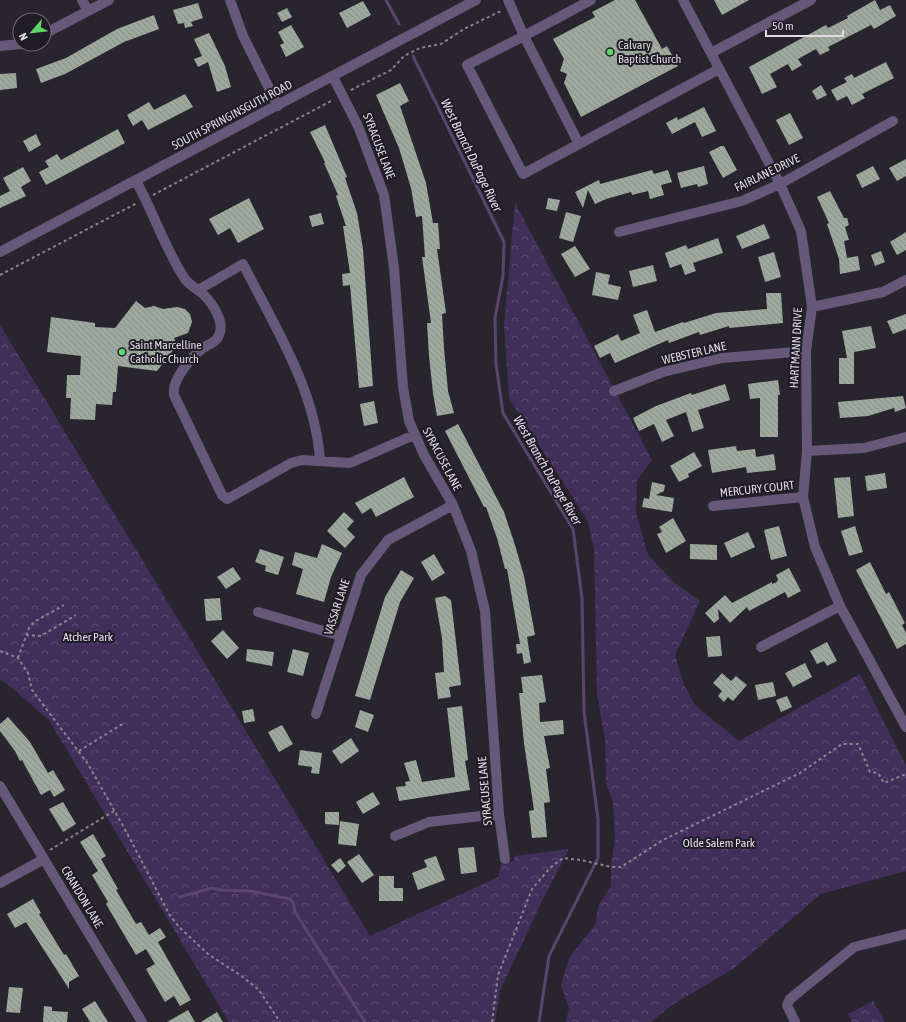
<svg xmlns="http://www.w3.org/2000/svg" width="906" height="1022" font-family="'Asap Condensed',sans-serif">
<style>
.park{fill:url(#park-crowns)}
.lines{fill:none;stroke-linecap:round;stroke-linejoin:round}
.stream{stroke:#5a466d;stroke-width:3}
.building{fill:url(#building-back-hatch)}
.path{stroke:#89858e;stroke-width:2;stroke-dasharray:3 3;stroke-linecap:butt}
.minor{stroke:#655879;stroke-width:10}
.poi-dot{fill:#61d46a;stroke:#1f1c25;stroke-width:1.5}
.labels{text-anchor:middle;stroke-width:4;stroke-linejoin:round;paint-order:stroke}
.poi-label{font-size:12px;fill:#dfdce3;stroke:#1f1c25;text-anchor:start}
.street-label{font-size:12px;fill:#dfdce3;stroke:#1f1c25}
.park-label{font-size:12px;fill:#e7dff4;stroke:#1f1c25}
.water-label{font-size:13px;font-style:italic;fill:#e3dbf0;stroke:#1f1c25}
</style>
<defs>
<pattern id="park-crowns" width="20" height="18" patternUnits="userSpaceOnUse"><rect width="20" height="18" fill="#412f5a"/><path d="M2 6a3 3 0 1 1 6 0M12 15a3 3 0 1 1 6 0" fill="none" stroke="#5c4d72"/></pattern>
<pattern id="building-back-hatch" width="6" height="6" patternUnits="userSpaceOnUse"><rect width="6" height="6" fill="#9ea99e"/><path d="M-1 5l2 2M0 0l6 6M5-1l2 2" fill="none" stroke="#878f88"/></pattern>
</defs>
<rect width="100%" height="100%" fill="#29252f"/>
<path class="park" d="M515,203L652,460L637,480L636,513L648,555L675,583L700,601L675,655L684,685L695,705L739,741L860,674L906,766V871L821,894L733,969L672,1005L651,1022H566L569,1008L561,986L569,958L595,925L598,906L611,886V867L615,837L613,802L606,783L605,740L597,694L594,550L588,521L509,398L504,326Z
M0,325L370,936L498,877L501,864L513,861L515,856L569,849L541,903L500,991L495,1022H229L49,720L6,683L0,680Z
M873,1001L885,1022H852L848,1014Z"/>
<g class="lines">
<path class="stream" d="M386,0L399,24
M413,56L504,242L503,276L495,318L496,364L503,413L573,529L582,598L584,712L598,819V858L549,956L539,1022
M180,897L212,888L221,890L250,891L290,899L293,903L295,912L365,1022"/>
</g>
<path class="building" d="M615,0H635L662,49L667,46L678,66L581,117L564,83L567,74L560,71L564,59L553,39L595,17L592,12Z
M714,0H749L722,15Z
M875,0L880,10L890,5L896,16L874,29L871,25L828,47L830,50L820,55L816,49L798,59L802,65L792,71L788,64L770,74L777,87L762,94L749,67L826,25L828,28L848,18L847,16Z
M363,1L371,15L347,28L339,13Z
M198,3L203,18L191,22L193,26L185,28L184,23L178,24L173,10Z
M287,8L292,17L282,22L277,13Z
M154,15L159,29L124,42L65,74L41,83L36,69L66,58L117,29Z
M291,25L304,47L286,57L280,45L284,43L278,32Z
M209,33L225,66L231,87L217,92L208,62L198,67L194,59L202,56L194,39Z
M886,62L894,78L862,94L865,98L852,105L847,96L837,101L831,90L847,82L844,78L852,74L854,78Z
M16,73L17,88L0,90V74Z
M400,83L409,101L400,106L426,183L433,223H438L440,249H437L446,313L442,314L444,348L448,391L454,413L437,416L433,393L429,356L427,323H431L422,257H425L422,216L416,217L411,188L399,148L376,95Z
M821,85L827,95L817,100L812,91Z
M185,94L193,107L148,130L142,120L133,126L127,115L149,102L154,110Z
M704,107L716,131L702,137L695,122L672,134L666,123L677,117L678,120Z
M790,113L803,138L789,145L776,120Z
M325,125L347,177L345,178L357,213L363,249L373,386L359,388L350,285L343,286L342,274L350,273L343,226H346L336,196L338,195L324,163L325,162L310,132Z
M118,129L125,143L46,185L39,172L49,167L45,161L57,154L61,160Z
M36,134L41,145L29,152L23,141Z
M721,146H724L737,170L723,178L709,152Z
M906,159V176L897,181L889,168Z
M704,166L708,184L698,187L697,184L681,188L677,173Z
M873,166L880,179L862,188L856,175Z
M23,167L31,181L21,187L26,196L0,208V196L10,191L3,178Z
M652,170L654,174L668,170L672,182L661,185L664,195L650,199L648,191L632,195L631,192L606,199L595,204L588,190L583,208L575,192L599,180L600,184Z
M830,191L844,218H847L849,225L845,227L849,240L844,241L847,258L858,256L860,270L840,274L839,259L827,224L829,223L817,197Z
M249,198L264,229L238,243L230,228L218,235L209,219Z
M548,198L560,200L557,211L546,209Z
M566,212L581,216L573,242L559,238Z
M321,213L324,224L312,227L309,216Z
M764,224L770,238L742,249L736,236Z
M906,232V250L897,255L890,242Z
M718,238L723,253L693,263L696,271L685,275L681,264L670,268L665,253L686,245L688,249Z
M575,246L590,269L575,277L561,254Z
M881,251L885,262L875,266L871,255Z
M774,252L781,277L765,282L758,257Z
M653,265L657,281L633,287L629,271Z
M596,272L610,275L608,284L621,287L618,300L592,295Z
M766,293H781L783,323L729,328V326L700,335L699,332L669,343L668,340L615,363L610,353L600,358L594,346L618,334L621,341L640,333L633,315L647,310L655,332L683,322L684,323L716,313L767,309Z
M136,301L145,308L154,306L163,309L177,307L185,309L190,314L192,322L188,333L174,338L177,345L157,371L118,366L116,392H113L112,405L96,404L95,420L70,419L71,398H66L67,375H80L81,356L47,352L51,317L95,323V327L115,328Z
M906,314V329L893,334L887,321Z
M871,326L876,348L854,352V384H839V358H847L842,331Z
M778,380L780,395H778V437H760V398L750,399L748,384Z
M725,384L730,400L698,410L704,428L692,432L686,412L666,420L674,436L662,442L654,424L639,431L633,418L656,406L691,393L692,395Z
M903,396L906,408L895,412L894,408L868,416L840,418L838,402Z
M374,401L378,423L364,426L360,404Z
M458,424L504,512L515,545L524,576L535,635L527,637L531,662L524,664L522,653L517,654L516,644H520L507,569H505L497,538L486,507H484L445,431Z
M736,446L737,451L755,449L756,457L774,454L776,470L747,473L746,467L712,473L708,450Z
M694,452L702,466L688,474L689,477L679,482L670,466Z
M885,473L887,488L867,491L865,476Z
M404,477L414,497L376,517L371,508L362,514L355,503Z
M850,477L854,516L838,518L834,478Z
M652,482L665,485L664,491L656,495L674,498L672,512L642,507L644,498L649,499Z
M344,512L354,521L347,529L355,537L345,548L327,531Z
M673,518L686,541L666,553L657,534L662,532L659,527Z
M779,526L787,556L771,560L764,530Z
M855,526L863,552L849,556L841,531Z
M748,532L755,547L731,558L724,543Z
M322,544L342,553L331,577L324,602L296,594L303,569L292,565L295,552L317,558Z
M690,544L717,545V560L690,559Z
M260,549L284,557L278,575L265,571L266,566L255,562Z
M434,554L445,573L432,581L421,562Z
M870,562L886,594L889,592L905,623L902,625L906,633V644L897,649L856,570Z
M233,567L241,579L226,589L217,577Z
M789,568L801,591L788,598L785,592L749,611L747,607L730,623L718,609L719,619L714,623L705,613L725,595L732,603L772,582V584L777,582L778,579L776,575Z
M401,570L414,578L400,602L370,700L355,696L385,597Z
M445,596L451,600L461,685L449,687L451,697L438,699L435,673L444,672L442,638L435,598Z
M220,598L222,620L206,621L204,599Z
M223,630L239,648L227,659L211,641Z
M720,636L722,656L708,657L706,637Z
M827,642L837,661L827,666L824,661L817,664L810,651Z
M247,649L274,652L272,666L246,661Z
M293,649L309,653L303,676L287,672Z
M805,663L812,677L793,687L785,673Z
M722,673L731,681L736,676L747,685L733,701L728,697L724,702L718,696L722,691L713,683Z
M542,675L546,702L539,703L540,722L563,720L564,734L544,736L550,768L546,769L550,802L544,803L547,837L532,838L529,811L534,810L524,743L519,693H523L521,677Z
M773,682L776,696L758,700L755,685Z
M787,696L792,707L781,712L776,700Z
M462,706L468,760L465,761L470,790L399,801L396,787L406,786L405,782L410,781L404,763L416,760L422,782L455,777L447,708Z
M253,709L255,721L244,723L242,711Z
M360,710L374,715L368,732L355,727Z
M8,717L30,742L48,773L53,770L65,790L54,797L50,790L41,795L22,760L20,761L15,751L0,731V724Z
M282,725L293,744L279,752L268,732Z
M351,738L359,751L341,764L332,751Z
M300,750L322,753L319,774L311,773L312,767L298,765Z
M373,792L380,804L363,814L356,802Z
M63,802L76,824L63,832L49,809Z
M325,812H339V825L325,824Z
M340,821L359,824L356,846L338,844Z
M93,834L106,856L101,859L118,889L116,890L136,924L141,922L149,935L160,928L166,937L158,942L191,1000L180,1006L174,996L165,1002L146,969L155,964L146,949L136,955L106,904L108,902L92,875L98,871L80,842Z
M474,847L477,872L461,874L458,848Z
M359,854L374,875L362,883L347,862Z
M436,856L445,880L418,890L412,873L427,867L424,860Z
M340,858L346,866L338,873L331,865Z
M379,876H394V888H403V901H379Z
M33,899L41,913L39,914L64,955L66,954L79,976L69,982V989L26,922L15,928L7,914Z
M9,987L23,988L20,1013L6,1012Z
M95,1001L108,1022H90L82,1009Z
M44,1006L52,1007V1011L68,1012L67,1022H43Z
M188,1010L195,1022H167Z
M217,1012L223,1022H201Z"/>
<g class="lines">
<path class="path" d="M351,90L391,70L404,56L420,48L441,44L464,29L503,10
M153,195L333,100
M0,275L137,203
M26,635L41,636L76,615
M0,651L18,658L28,673L32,690L88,764L127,833L169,914L179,927L208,954L243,977L259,990L280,1022
M18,658L29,628L34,622L64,605
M79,751L124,723
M50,850L114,811
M492,1022L498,975L532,889L550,868L563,858L581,860L611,867H621L663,840L800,773L842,744H858L870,772L878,773L884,783L906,774"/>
<path class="minor" d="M82,0L88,11
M230,0L243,36L278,106
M508,0L524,36L467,65L523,174L719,69
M683,0L780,184L801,231L812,307L806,351L807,451L803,497L815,547L840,606L906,727
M44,34L109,0
M0,46L21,44
M711,53L811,0
M333,77L358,126L384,195L394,268L403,387L409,421L424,455L453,505L471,551L485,611L499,814L505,859
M579,144L524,36L591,0
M136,181C153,211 166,251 185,279C190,286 198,289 204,295C213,304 225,322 219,335C217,342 209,344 203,348C191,357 171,381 174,395L222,495L227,499L231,497L291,463L302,460L350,463L414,435
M619,232L742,201L780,184L893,121
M0,252L476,0
M198,290L243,264C275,327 315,389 320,460
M812,307L883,292L906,280
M614,391L663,372L722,358L806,351
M807,451L864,448L906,437
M713,506L803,497
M258,612L341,636
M761,647L840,606
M316,714L361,575L388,540L453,505
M0,786L142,1022
M395,836L429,822L499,814
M0,883L44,859
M795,1022L787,1005L790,999L854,947L906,934"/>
</g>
<g class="poi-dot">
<circle cx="610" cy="52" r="4"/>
<circle cx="122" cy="352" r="4"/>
</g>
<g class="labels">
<g class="poi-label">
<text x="618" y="49">Calvary<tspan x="618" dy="14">Baptist Church</tspan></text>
<text x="130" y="349">Saint Marcelline<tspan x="130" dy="14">Catholic Church</tspan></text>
</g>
<g class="street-label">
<text transform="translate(232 115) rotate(-28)" y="4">SOUTH SPRINGINSGUTH ROAD</text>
<text transform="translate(379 146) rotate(69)" y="4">SYRACUSE LANE</text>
<text transform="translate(767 173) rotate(-26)" y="4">FAIRLANE DRIVE</text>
<text transform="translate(796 348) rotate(-87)" y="4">HARTMANN DRIVE</text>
<text transform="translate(694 353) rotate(-13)" y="4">WEBSTER LANE</text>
<text transform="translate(442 459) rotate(62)" y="4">SYRACUSE LANE</text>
<text transform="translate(757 489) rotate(-6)" y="4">MERCURY COURT</text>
<text transform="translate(337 607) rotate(-72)" y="4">VASSAR LANE</text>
<text transform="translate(485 791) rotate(-95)" y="4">SYRACUSE LANE</text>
<text transform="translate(82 897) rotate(59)" y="4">CRANDON LANE</text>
</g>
<g class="park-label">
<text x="88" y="641">Atcher Park</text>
<text x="719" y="847">Olde Salem Park</text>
</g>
<g class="water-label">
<text transform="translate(472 155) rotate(64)" y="5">West Branch DuPage River</text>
<text transform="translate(548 470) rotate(60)" y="5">West Branch DuPage River</text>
</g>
</g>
<g transform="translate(32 32) rotate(242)"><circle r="19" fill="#1f1c25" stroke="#6c6971"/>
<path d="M0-3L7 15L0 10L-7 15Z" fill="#61d46a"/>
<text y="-6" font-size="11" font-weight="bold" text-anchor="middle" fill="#dfdce3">N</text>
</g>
<path d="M766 30v6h77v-6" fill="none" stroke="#dfdce3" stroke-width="2"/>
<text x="772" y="30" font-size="12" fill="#dfdce3" stroke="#1f1c25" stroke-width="3" paint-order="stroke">50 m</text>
</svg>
